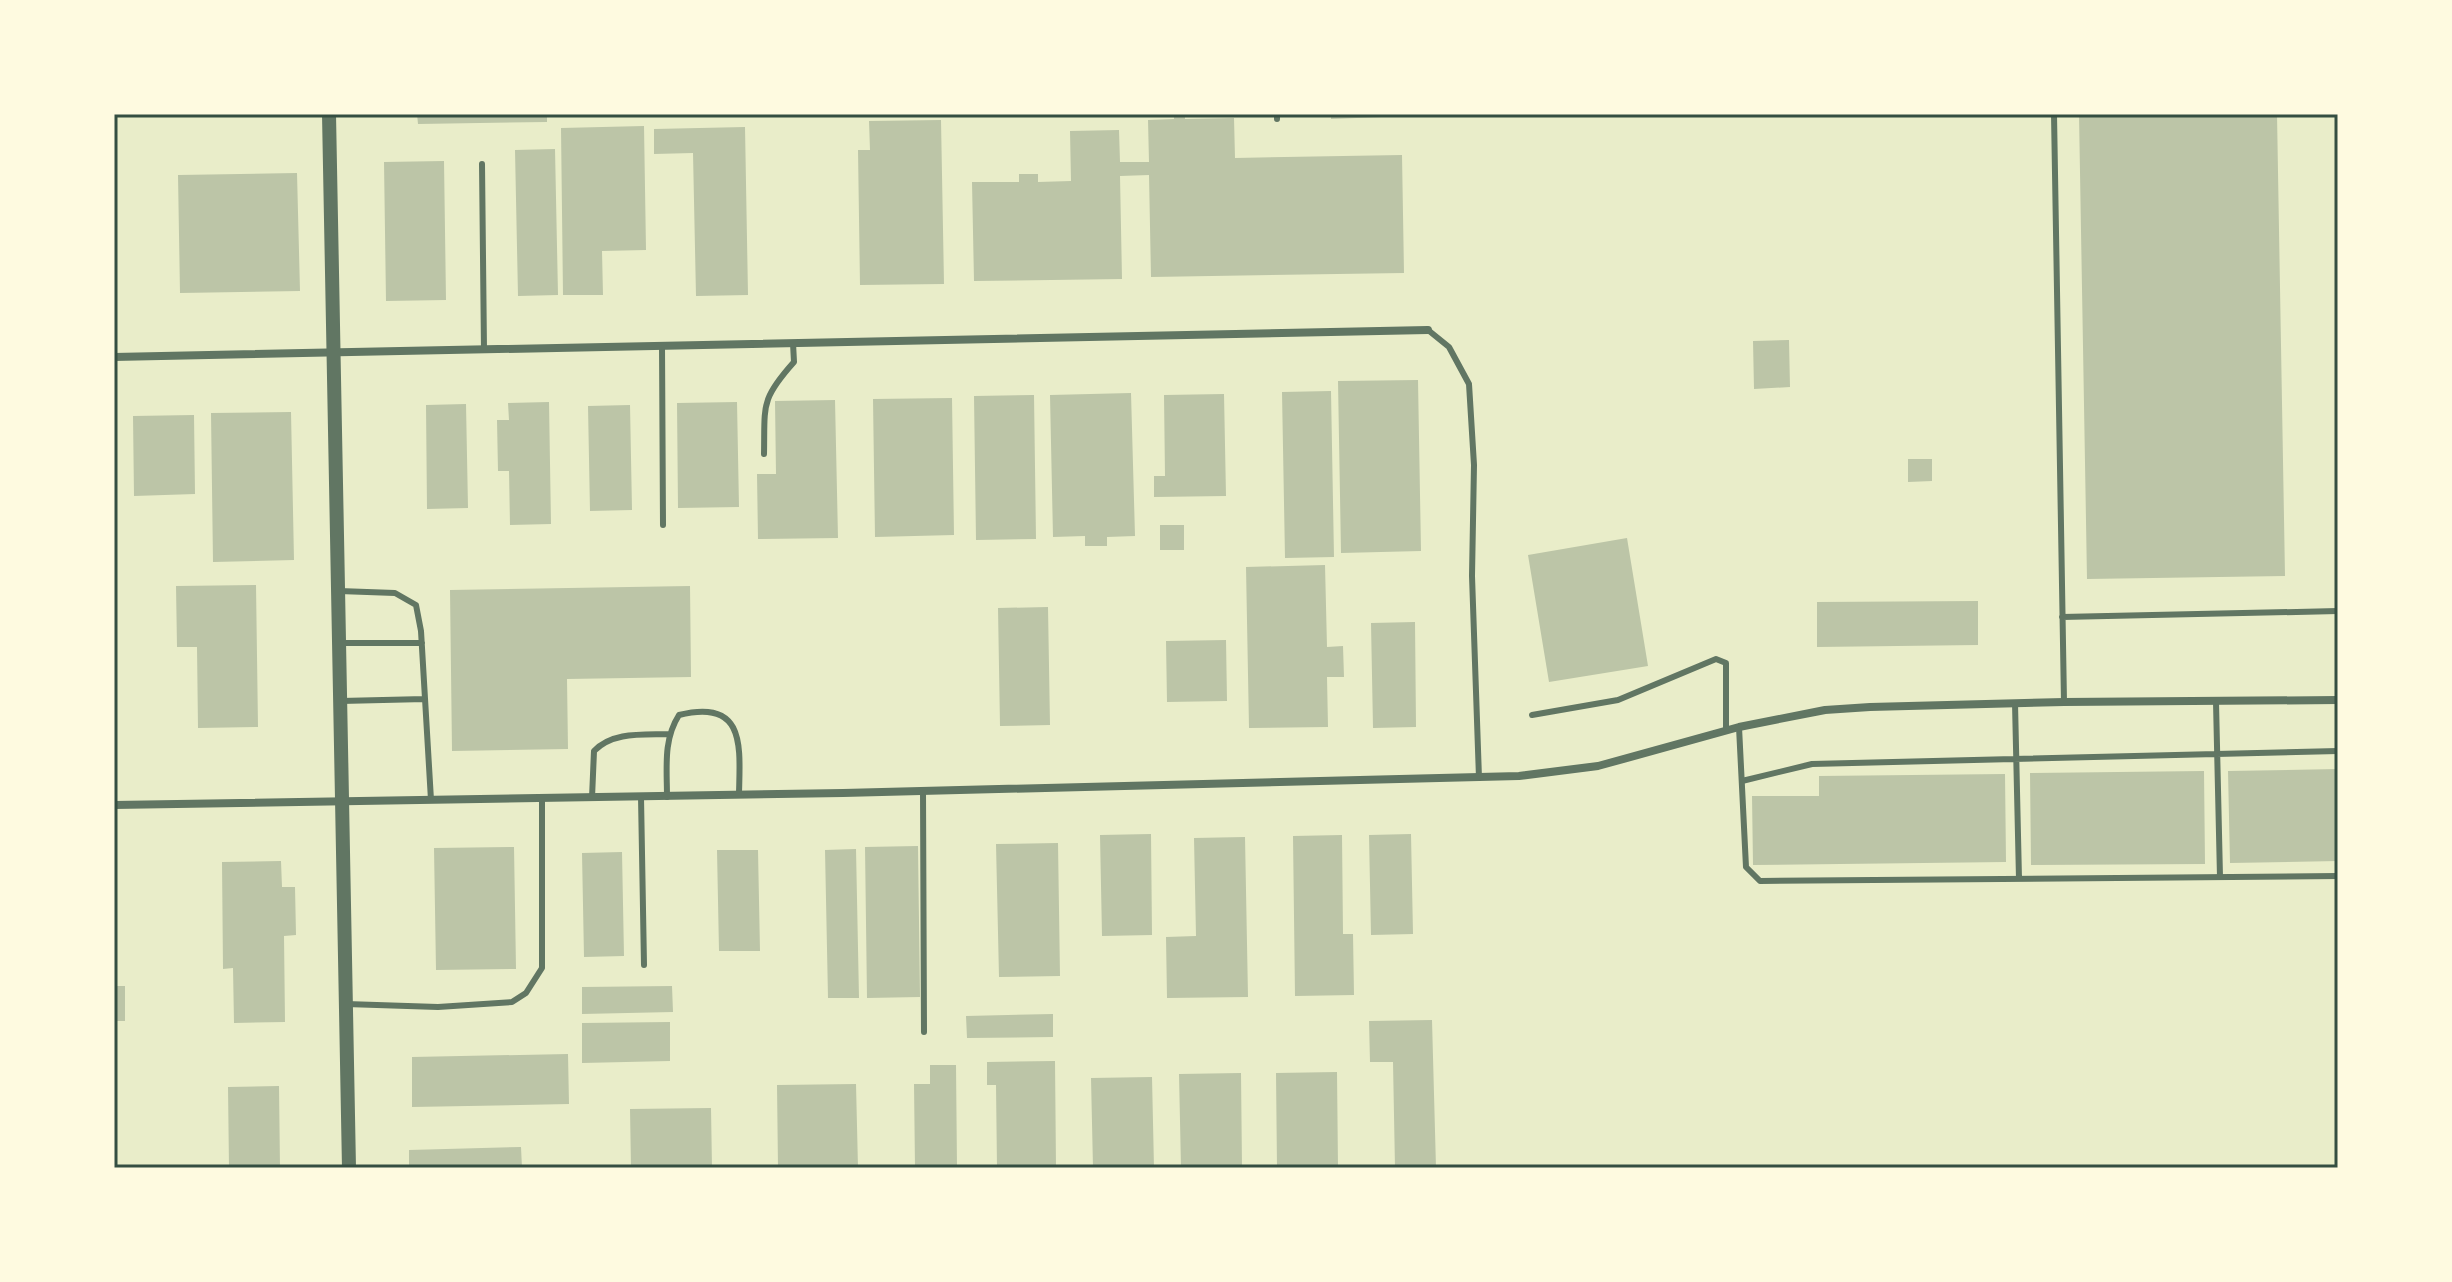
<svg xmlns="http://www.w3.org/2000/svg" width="2452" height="1282" font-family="Lato,sans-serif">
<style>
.building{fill:#bcc5a7}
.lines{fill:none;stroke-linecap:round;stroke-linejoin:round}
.service{stroke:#617663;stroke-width:6}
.minor{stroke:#617663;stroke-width:8}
.tertiary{stroke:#617663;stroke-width:14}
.neatline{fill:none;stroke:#344e41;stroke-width:3}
</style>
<rect width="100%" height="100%" fill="#e9edc9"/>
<path class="building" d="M417,114H547V122L418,124Z
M1174,114H1185V119L1234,118L1235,158L1402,155L1404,273L1151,277L1149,175L1120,176L1122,279L974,281L972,182H1019V174H1038V182L1071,181L1070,131L1119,130L1120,162H1149L1148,120L1174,119Z
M1331,114H1382V117L1331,119Z
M2079,114H2277L2285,576L2087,579Z
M941,120L944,284L860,285L858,150H870L869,121Z
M644,126L646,250L602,251L603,295H563L561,128Z
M745,127L748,295L696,296L693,153L654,154V129Z
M555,149L558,295L518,296L515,150Z
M444,161L446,300L386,301L384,162Z
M297,173L300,291L180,293L178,175Z
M1789,340L1790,387L1754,389L1753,341Z
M1418,380L1421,551L1341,553L1338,381Z
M1331,391L1334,557L1285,558L1282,392Z
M1131,393L1135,536L1107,537V546H1085V536L1053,537L1050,395Z
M1224,394L1226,496L1154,497V476H1165L1164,395Z
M1034,395L1036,539L976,540L974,396Z
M952,398L954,535L875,537L873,399Z
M835,400L838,538L758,539L757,474H776L775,401Z
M549,402L551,524L510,525L509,471H498L497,420H509L508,403Z
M737,402L739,507L678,508L677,403Z
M466,404L468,508L427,509L426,405Z
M630,405L632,510L590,511L588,406Z
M291,412L294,560L213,562L211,413Z
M194,415L195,494L134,496L133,416Z
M1908,459H1932V481L1908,482Z
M1160,525H1184V550H1160Z
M1627,538L1648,666L1549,682L1528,555Z
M1325,565L1327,647L1343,646L1344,677H1327L1328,727L1249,728L1246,567Z
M256,585L258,727L198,728L197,647H177L176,586Z
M690,586L691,677L567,679L568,749L452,751L450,590Z
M1978,601V645L1817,647V602Z
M1048,607L1050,725L1000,726L998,608Z
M1415,622L1416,727L1373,728L1371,623Z
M1226,640L1227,701L1167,702L1166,641Z
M2338,769V861L2230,863L2228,771Z
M2204,771L2205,864L2031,865L2030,773Z
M2005,774L2006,862L1753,865L1752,796H1819V776Z
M1151,834L1152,935L1102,936L1100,835Z
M1411,834L1413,934L1371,935L1369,835Z
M1342,835L1343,934H1353L1354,995L1295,996L1293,836Z
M1245,837L1248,997L1167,998L1166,937L1196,936L1194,838Z
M1058,843L1060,976L999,977L996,844Z
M918,846L920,997L867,998L865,847Z
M514,847L516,969L436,970L434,848Z
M856,849L859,998H828L825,850Z
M717,850H758L760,951H719Z
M622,852L624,956L584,957L582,853Z
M281,861L282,887H295L296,935L284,936L285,1022L234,1023L233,968L223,969L222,862Z
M114,986H125V1021H114Z
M672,986L673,1012L582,1014V987Z
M1053,1014V1037L967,1038L966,1016Z
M1432,1020L1436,1168H1395L1393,1062H1370L1369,1021Z
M670,1022V1061L582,1063V1023Z
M568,1054L569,1104L412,1107V1057Z
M1055,1061L1056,1168H997L996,1085H987V1062Z
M930,1065H956L957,1168H915L914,1084H930Z
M1337,1072L1338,1168H1277L1276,1073Z
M1241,1073L1242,1168H1181L1179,1074Z
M1152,1077L1154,1168H1093L1091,1078Z
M856,1084L858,1168H778L777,1085Z
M279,1086L280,1168H229L228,1087Z
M711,1108L712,1168H631L630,1109Z
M521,1147L522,1168H409V1150Z"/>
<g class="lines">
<path class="service" d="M1277,114V119
M2054,114L2064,702
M482,164L484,350
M1428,330L1449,347L1469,384L1474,465L1472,576L1479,778
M662,346L663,525
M764,454C765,405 760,400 794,362L793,343
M339,591L395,593L416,605L421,631L431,800
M2062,617L2338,611
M339,643H422
M341,701L425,699
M2216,702L2220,877
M2015,703L2019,879
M1532,715L1618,700L1716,659L1726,663V730
M1739,727L1746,867L1760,881L2338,876
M1742,781L1812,764L2338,751
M923,791L924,1032
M641,797L644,965
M667,797C667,768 663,740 679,715C746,698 740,747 739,794
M592,798L594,751C613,731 644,735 670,734
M346,1004L438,1007L512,1002L526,993L542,968V798"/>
<path class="minor" d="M114,357L1428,330
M114,805L843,793L1519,776L1598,766L1739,727L1825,710L1870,707L2064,702L2338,700"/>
<path class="tertiary" d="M329,114L349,1168"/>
</g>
<rect width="2452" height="1282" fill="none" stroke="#fefae0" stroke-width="232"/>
<rect x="116" y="116" width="2220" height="1050" class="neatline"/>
</svg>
